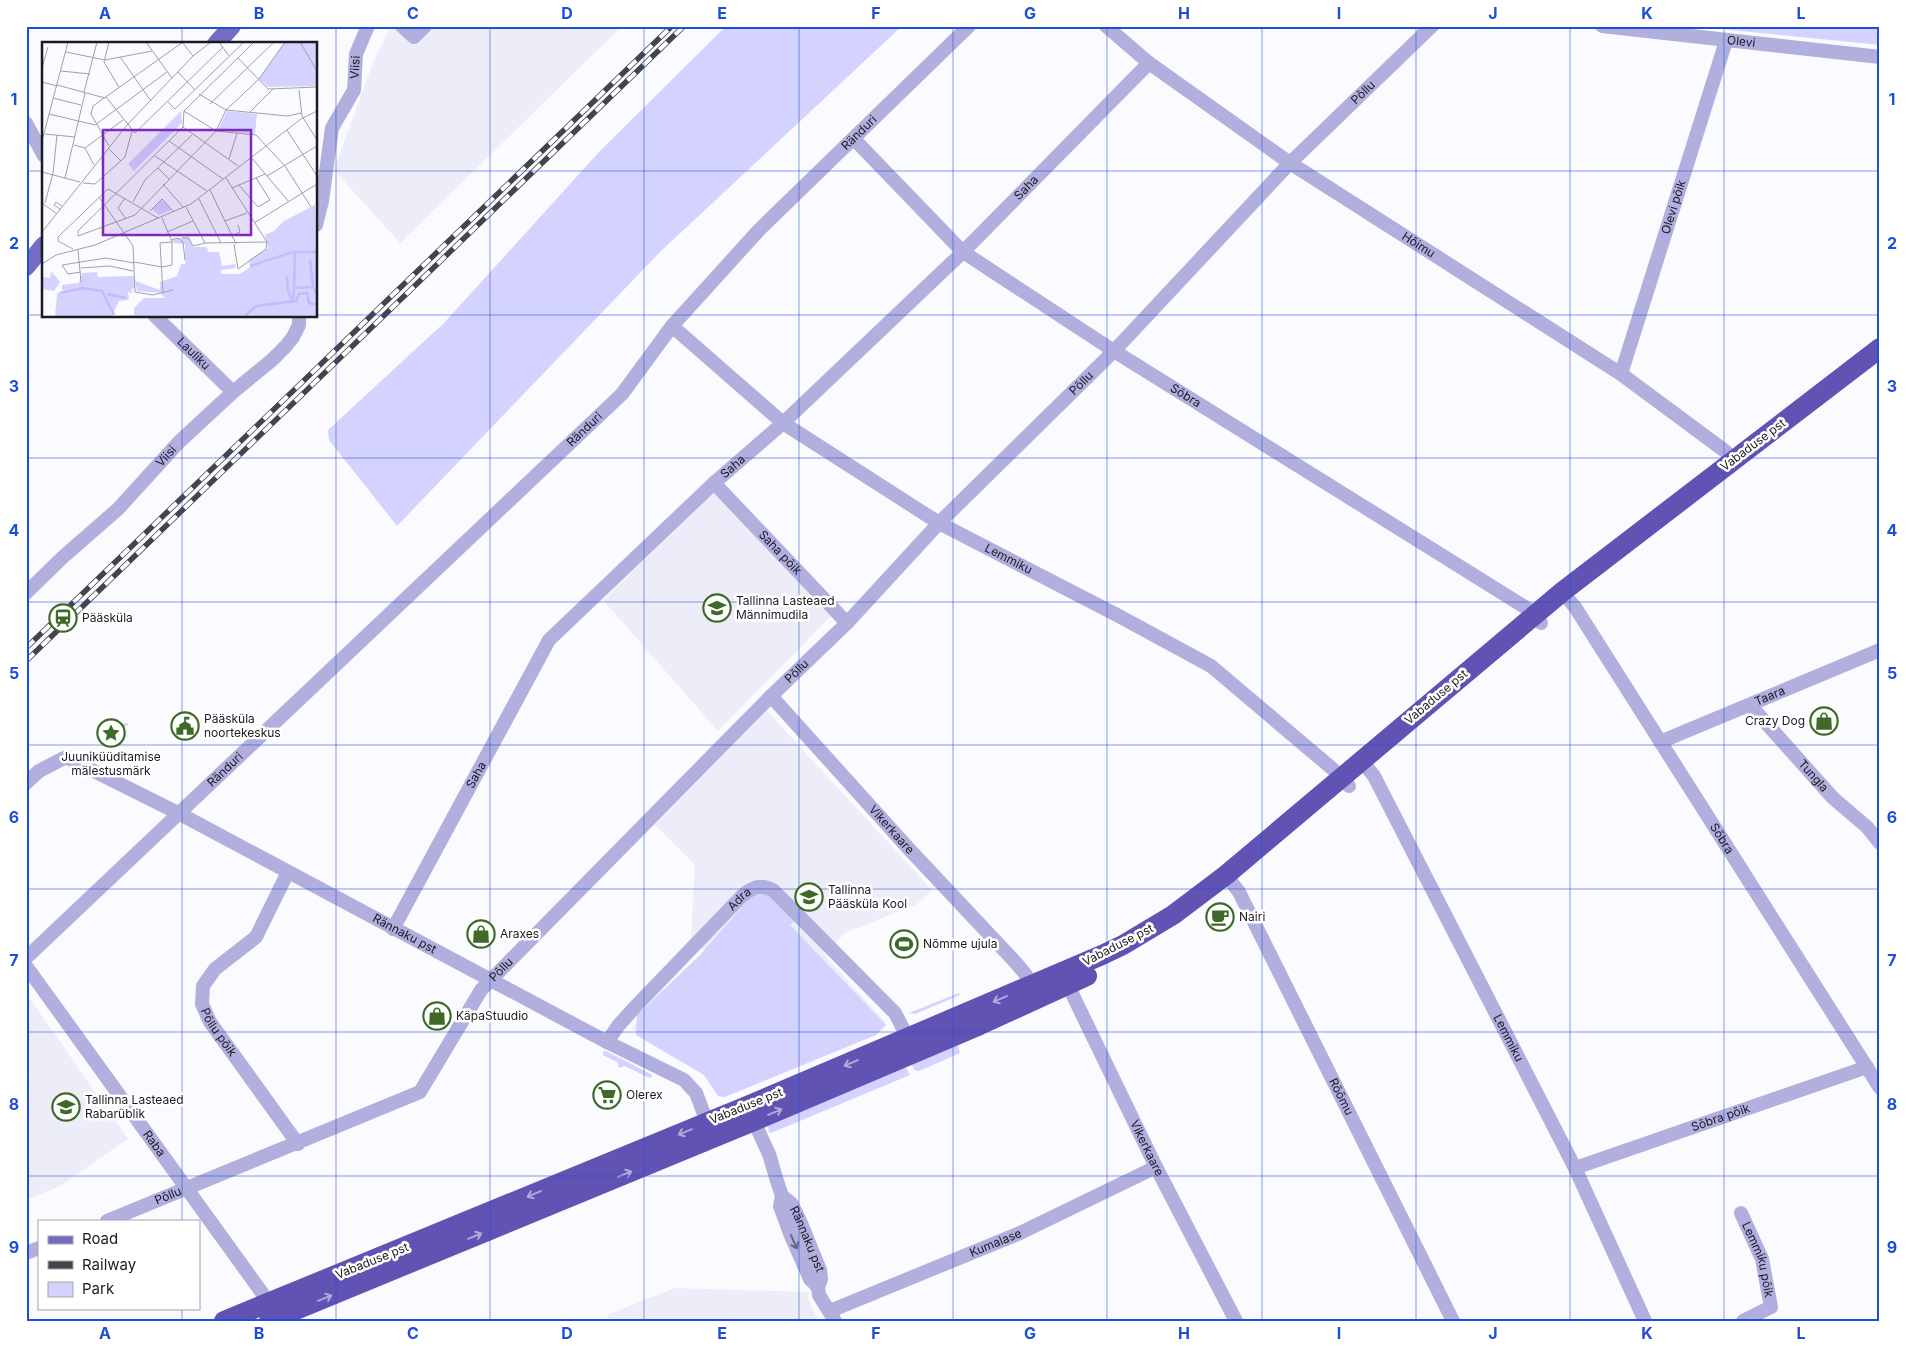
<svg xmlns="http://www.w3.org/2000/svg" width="1906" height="1347" font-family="Inter,sans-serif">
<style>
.built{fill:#ededf9}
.green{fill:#d4d3ff}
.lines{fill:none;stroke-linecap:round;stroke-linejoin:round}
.minor{stroke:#b0afde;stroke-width:14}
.major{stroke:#746cc0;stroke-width:18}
.highway{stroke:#6053b4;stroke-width:20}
.rail-casing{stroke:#44444c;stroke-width:5.5}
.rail{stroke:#fff;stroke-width:4;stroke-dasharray:11;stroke-linecap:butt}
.oneway{stroke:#b0a9da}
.oneway2{stroke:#656480}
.grid{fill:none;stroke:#1d4ed8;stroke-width:1;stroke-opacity:0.55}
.labels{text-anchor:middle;stroke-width:5;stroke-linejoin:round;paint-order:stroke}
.street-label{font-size:12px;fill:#1a1a22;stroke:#fff}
.poi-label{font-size:12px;fill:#1a1a22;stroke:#fff;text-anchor:start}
.inset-river{fill:none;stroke:#bfbdfc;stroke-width:2.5}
.inset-road{fill:none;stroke:#a0a0a7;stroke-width:1}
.view{fill:#7b2cbf;fill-opacity:0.15;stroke:#7b2cbf;stroke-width:2.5}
.inset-edge{fill:none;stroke:#1a1a22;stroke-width:2.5}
.neatline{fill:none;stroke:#1d4ed8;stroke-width:2}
.grid-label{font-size:16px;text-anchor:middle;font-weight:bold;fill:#1d4ed8}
</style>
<rect width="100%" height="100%" fill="#fafaff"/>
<path class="built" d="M391,26H622L400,243L334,170L374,60Z
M714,493L832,615L718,731L603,600Z
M767,711L932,890L917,904L847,932L823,953L886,1023L735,1084L631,1028L705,952L691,939L695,865L655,825Z
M26,993L128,1139L60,1186L26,1200V1077L31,1073L26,1068Z
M675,1288L810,1292L807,1296L818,1321H610L607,1315Z"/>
<path class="green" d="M726,26H902L660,252L397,526L329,440L328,430L444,323L600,151Z
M1699,26H1880V45L1721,29Z
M126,723L129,724L105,743L103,727Z
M756,891L769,893L797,919L790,925L886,1025L876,1035L725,1097L718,1096L704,1075L636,1035L637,1015L700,955Z
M959,993L960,995L915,1014L909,1013Z
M957,1042L960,1053L919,1071L914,1070L911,1062Z
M606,1051L651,1074L652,1077L649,1078L625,1066L619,1068L617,1062L603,1055V1051Z
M904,1064L910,1075L771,1133L769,1132L768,1126Z"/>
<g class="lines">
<g class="minor">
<path d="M402,26L414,37L425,26"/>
<path id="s1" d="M1106,26L1149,63L1290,163L1621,374L1725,451L1734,460"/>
<path id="s2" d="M1602,26L1880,57"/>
<path d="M26,123L44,156"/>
<path id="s3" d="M854,139L963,252L1114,351L1528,609L1541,623"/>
<path id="s4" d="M316,225L322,201L332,128L354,90L356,54L368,26"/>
<path id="s5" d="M155,316L233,392"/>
<path id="s6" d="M672,326L783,423L939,523L1117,615L1211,666L1335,771L1349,786"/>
<path id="s7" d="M1621,374L1726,41"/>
<path id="s8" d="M714,483L847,623"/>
<path id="s9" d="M1562,592L1575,607L1880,1088"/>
<path id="s10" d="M26,593L63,557L118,509L179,442L233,392L272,360L286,346L293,337L299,325V316"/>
<path id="s11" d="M771,696L909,849L1017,964L1026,975L1031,986"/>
<path id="s12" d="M1750,705L1833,798L1867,827L1880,843"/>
<path id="s13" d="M1660,742L1880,650"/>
<path id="s14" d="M1361,760L1374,776L1575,1168L1645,1321"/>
<path id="s15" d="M26,783L39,771L66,757L180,814L607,1042L684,1080L696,1093L710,1130"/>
<path id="s16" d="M288,872L256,937L215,969L203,986L202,1004L210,1022L298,1144"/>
<path id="s17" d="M1226,875L1239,892L1453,1321"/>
<path id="s18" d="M393,929L549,640L714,483L783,423L963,252L1149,63"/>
<path id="s19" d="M26,958L622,394L672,326L759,230L969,26"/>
<path id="s20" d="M26,966L273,1308"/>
<path id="s21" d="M1064,977L1156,1167L1236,1321"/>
<path id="s22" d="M607,1042L618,1026L635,1007L742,896C753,887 761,883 774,891L895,1013L912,1046"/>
<path d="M750,1113L769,1154L777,1181L782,1196L780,1206L791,1236L810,1279L818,1287"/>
<path id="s23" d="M1575,1168L1867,1067"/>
<path id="s24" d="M782,1196L791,1203L800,1221L820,1270L821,1279L818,1287L819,1295L835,1321"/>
<path id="s25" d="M1741,1213L1762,1259L1771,1307L1743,1321"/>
<path id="s26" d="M107,1221L420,1092L481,990L771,696L847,623L939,523L1114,351L1290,163L1432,26"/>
<path d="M26,1253L39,1248"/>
<path id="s27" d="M830,1311L1020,1233L1156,1167"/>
</g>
<path class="major" d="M216,44L232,26
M26,267L44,245"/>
<path class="highway" d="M224,1321L747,1106L1102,955L1123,945L1173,915L1226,875L1562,592L1880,348
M269,1321L754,1121L980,1025L1087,976"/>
<g class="rail-casing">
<path id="rail" d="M26,648L672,26
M26,661L684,26"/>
</g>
<use href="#rail" class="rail"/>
</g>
<defs><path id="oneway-shaft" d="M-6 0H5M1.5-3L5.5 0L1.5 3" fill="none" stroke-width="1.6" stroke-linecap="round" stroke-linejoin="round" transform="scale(1.25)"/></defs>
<g class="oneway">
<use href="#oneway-shaft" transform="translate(1000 999) rotate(157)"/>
<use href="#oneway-shaft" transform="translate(851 1063) rotate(157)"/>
<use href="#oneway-shaft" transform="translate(775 1112) rotate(-23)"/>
<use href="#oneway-shaft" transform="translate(685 1132) rotate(158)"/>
<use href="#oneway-shaft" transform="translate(625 1174) rotate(-22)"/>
<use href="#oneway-shaft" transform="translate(534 1194) rotate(157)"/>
<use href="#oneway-shaft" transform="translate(475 1236) rotate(-22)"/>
<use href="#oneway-shaft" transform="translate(325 1298) rotate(-22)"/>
</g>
<use class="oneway2" href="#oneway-shaft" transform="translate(794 1242) rotate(66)"/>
<path class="grid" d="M182,26V44M336,26V1321M490,26V1321M644,26V1321M799,26V1321M953,26V1321M1107,26V1321M1262,26V1321M1416,26V1321M1570,26V1321M1724,26V1321M26,171H44M316,171H1880M26,315H44M316,315H1880M182,316V1221M26,458H1880M26,602H1880M26,745H1880M26,889H1880M26,1032H1880M26,1176H1880M182,1308V1321"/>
<defs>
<g id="school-ring" transform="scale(1.4375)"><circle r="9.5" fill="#fff" stroke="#3e6927" stroke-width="1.5"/><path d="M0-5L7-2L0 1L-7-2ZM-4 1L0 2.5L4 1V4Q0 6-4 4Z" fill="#3e6927"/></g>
<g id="station-ring" transform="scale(1.4375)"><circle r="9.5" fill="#fff" stroke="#3e6927" stroke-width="1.5"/><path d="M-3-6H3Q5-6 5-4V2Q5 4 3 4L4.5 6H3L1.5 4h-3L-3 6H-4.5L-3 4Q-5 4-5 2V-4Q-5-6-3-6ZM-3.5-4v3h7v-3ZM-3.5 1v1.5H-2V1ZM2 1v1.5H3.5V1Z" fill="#3e6927"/></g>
<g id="shop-ring" transform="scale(1.4375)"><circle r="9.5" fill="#fff" stroke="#3e6927" stroke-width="1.5"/><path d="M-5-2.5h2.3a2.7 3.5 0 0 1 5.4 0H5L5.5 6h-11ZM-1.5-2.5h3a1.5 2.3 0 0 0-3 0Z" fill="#3e6927"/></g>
<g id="civic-ring" transform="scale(1.4375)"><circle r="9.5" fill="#fff" stroke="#3e6927" stroke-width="1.5"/><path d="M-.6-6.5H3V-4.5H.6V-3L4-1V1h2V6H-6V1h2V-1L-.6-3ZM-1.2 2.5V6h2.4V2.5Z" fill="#3e6927"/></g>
<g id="sight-ring" transform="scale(1.4375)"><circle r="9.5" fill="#fff" stroke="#3e6927" stroke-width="1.5"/><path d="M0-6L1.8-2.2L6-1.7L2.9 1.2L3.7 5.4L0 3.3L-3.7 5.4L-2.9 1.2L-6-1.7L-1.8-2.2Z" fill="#3e6927"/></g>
<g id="cafe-ring" transform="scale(1.4375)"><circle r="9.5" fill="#fff" stroke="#3e6927" stroke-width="1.5"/><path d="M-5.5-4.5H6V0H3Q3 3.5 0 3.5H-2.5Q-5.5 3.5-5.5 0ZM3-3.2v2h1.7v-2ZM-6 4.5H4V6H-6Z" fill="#3e6927"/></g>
<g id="stadium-ring" transform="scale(1.4375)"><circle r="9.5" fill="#fff" stroke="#3e6927" stroke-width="1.5"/><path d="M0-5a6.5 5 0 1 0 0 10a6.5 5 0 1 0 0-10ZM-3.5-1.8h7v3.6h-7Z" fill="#3e6927"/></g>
<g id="supermarket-ring" transform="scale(1.4375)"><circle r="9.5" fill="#fff" stroke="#3e6927" stroke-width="1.5"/><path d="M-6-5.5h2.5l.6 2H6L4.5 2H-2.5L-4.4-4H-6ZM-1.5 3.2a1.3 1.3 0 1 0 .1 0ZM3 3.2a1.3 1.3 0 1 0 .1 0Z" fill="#3e6927"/></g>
</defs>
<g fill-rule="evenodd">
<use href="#school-ring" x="717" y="608"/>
<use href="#station-ring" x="63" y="618"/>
<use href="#shop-ring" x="1824" y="721"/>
<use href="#civic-ring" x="185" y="726"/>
<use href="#sight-ring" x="111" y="733"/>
<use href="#school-ring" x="809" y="897"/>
<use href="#cafe-ring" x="1220" y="917"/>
<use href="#shop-ring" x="481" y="934"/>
<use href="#stadium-ring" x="904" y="944"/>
<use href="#shop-ring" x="437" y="1016"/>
<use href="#supermarket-ring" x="607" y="1095"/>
<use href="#school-ring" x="66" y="1107"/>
</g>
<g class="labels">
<g class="street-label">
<text dy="4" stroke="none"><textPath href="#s2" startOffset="140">Olevi</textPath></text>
<text dy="4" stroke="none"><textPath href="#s4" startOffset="165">Viisi</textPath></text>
<text dy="4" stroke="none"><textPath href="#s26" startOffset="1716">Põllu</textPath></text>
<text dy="4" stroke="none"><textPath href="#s19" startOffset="1174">Ränduri</textPath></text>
<text dy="4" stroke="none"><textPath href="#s18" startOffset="986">Saha</textPath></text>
<text dy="4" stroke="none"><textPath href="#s7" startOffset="175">Olevi põik</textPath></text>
<text dy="4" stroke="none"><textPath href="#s1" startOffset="382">Hõimu</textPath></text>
<text dy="4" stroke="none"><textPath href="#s5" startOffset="54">Lauliku</textPath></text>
<text dy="4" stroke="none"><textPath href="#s26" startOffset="1311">Põllu</textPath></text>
<text dy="4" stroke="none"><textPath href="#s3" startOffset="422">Sõbra</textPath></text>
<text dy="4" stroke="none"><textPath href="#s19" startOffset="769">Ränduri</textPath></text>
<text transform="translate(1753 445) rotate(-37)" y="4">Vabaduse pst</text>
<text dy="4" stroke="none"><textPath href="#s10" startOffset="196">Viisi</textPath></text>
<text dy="4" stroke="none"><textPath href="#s18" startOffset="581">Saha</textPath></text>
<text dy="4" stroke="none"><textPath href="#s8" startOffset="96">Saha põik</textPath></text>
<text dy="4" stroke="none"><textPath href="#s6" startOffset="411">Lemmiku</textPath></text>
<text dy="4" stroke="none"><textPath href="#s26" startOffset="906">Põllu</textPath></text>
<text transform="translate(1436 697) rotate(-40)" y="4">Vabaduse pst</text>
<text dy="4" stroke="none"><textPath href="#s13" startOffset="119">Taara</textPath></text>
<text dy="4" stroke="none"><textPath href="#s19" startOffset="274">Ränduri</textPath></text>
<text dy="4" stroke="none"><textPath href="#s18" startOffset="175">Saha</textPath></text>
<text dy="4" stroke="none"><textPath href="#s12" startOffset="95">Tungla</textPath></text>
<text dy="4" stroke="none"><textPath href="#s11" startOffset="180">Vikerkaare</textPath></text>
<text dy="4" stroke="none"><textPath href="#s9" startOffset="294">Sõbra</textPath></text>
<text dy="4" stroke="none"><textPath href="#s22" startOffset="195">Adra</textPath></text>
<text dy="4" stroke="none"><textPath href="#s15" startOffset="430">Rännaku pst</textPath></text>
<text transform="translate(1118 945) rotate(-27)" y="4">Vabaduse pst</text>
<text dy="4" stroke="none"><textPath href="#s26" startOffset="486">Põllu</textPath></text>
<text dy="4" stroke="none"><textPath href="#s16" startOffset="196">Põllu põik</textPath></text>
<text dy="4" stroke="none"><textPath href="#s14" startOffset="315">Lemmiku</textPath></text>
<text dy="4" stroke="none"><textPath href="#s17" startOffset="250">Rõõmu</textPath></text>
<text transform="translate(746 1106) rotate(-22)" y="4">Vabaduse pst</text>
<text dy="4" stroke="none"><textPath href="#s23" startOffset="154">Sõbra põik</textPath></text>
<text dy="4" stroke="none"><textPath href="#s20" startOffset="219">Raba</textPath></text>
<text dy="4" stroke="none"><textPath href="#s21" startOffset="190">Vikerkaare</textPath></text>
<text dy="4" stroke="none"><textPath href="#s26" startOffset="66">Põllu</textPath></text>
<text dy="4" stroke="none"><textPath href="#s24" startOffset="51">Rännaku pst</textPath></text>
<text dy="4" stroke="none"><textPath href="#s27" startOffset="179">Kumalase</textPath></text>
<text transform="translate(372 1261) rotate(-22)" y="4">Vabaduse pst</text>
<text dy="4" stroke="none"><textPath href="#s25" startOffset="50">Lemmiku põik</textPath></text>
</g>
<g class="poi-label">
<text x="736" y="605">Tallinna Lasteaed<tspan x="736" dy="14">Männimudila</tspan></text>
<text x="82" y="622">Pääsküla</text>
<text x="204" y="723">Pääsküla<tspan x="204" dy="14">noortekeskus</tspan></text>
<text x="1805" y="725" text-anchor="end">Crazy Dog</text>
<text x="111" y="761" text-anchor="middle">Juuniküüditamise<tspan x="111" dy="14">mälestusmärk</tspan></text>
<text x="828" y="894">Tallinna<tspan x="828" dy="14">Pääsküla Kool</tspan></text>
<text x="1239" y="921">Nairi</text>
<text x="500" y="938">Araxes</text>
<text x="923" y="948">Nõmme ujula</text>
<text x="456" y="1020">KäpaStuudio</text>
<text x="626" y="1099">Olerex</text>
<text x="85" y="1104">Tallinna Lasteaed<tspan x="85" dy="14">Rabarüblik</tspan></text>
</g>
</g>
<g transform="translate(42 42)">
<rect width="275" height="275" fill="#fafaff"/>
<path d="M243,0H275V44L226,45L217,37ZM139,69L140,81L92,129L86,122ZM185,69L215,72L213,92L176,88ZM120,158L130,168L117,173L110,167ZM273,163L275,275H13L15,251L25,249L20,248V243L37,241L40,231L55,230L56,235L92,234L93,245L89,248L92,251L86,250L87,258L77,259L70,274L92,273V266L102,256H123L118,251L95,249L93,239L118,248V240L135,234L139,222H143V202L131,201L130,198L139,196L147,194L151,205H165L166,210H177L180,224L193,222L194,226L179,228V232H198L208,225L207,218L226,206L223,193L232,189L242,179ZM9,229L18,240L12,249L0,247V235L8,236Z" fill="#d4d3ff"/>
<path class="inset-river" d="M268,218L271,244M208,224L251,210M245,234L246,249L251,260M252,246L253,210H275M18,251L41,246L60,249L72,273M65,252L84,256M251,260L252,246L271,245L275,252M202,275L214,264L254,259L257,252L265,251L267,261L275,263"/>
<path class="inset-road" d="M67,0L62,20L77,45M104,0L130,36M140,0L151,14M177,0L187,14M258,0L275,29M24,10L63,18L110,9M78,15L109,59M196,16L226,47L275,45M0,26L6,5M19,29L48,32M136,30L153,48M0,40L15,44M15,43L63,56M257,48L260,74L275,98M42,50L55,0M157,52L184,68L246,74L259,71M64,55L93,91L181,5M11,56L39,63M126,60L133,67L202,0M168,62L232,0M142,69L141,85L36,189V194L93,173L174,89L184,68L217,37L243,0M142,69L174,89L214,93L243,124L269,165M142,69L212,0M208,70L231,47M7,72L53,83L125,30M141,85L196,124M245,88L275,134M3,92L33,95M0,99L26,0M127,99L181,137M32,103L43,106L52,123M67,104L49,72L51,64L141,0M43,106L81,78M66,106L79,119M113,114L165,149M209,115L247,160M187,117L195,91M116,126L127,137M0,130L38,140M225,134L275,104M23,136L43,51M184,136L225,200M40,140L85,83L151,14L169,0M41,141L53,142L83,115L90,89M121,142L141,165M197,143L216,165L228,158L214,136M190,146L223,132M168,148L194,202M57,155L91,204L93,250L111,253L131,248M83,156L76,166L84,177M157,157L179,201M91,160L103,138L150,93M0,161L15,172M3,161L11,131L15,93M144,165L163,201M18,167L12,163L14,160L20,164M108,169L120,157L131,169M183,179L205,171M212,181L275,142M0,190L40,140M125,190L151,179M190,194L198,190L196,183M140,195L147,197L151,204L163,201L225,200M129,198L136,196L141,200L143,218M192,202L196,227L224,207L225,200M31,207L16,199V195L66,147L116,176M36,208L39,240M92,220L120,225L130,223V200L120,176M0,222L14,213L53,203L149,162L259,77L275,69M39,226L68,224L91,229M39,230L26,232L20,223L64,216L92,221M121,251L118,201L130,200"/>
<path class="view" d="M61,88H209V193H61Z"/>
<rect width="275" height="275" class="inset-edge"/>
</g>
<rect width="1906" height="1347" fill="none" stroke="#ffffff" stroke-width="55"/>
<rect x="38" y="1220" width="162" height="90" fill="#ffffff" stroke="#a3a3a7"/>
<rect x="48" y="1236" width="25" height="8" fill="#746cc0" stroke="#a3a3a7"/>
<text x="82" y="1244" font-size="15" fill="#1a1a22">Road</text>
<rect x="48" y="1261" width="25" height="8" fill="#44444c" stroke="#a3a3a7"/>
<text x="82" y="1270" font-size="15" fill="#1a1a22">Railway</text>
<rect x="48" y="1282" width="25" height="15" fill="#d4d3ff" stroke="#a3a3a7"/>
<text x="82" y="1294" font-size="15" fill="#1a1a22">Park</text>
<rect x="28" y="28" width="1850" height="1292" class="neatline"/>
<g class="grid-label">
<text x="105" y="19">A</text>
<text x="259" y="19">B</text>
<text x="413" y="19">C</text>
<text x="567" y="19">D</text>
<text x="722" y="19">E</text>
<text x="876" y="19">F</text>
<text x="1030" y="19">G</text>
<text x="1184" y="19">H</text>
<text x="1339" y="19">I</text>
<text x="1493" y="19">J</text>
<text x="1647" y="19">K</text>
<text x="1801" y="19">L</text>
<text x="14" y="105">1</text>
<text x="1892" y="105">1</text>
<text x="14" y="249">2</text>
<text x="1892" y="249">2</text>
<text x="14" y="392">3</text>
<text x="1892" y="392">3</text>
<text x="14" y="536">4</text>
<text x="1892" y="536">4</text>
<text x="14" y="679">5</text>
<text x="1892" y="679">5</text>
<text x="14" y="823">6</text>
<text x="1892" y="823">6</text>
<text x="14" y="966">7</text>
<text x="1892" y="966">7</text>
<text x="14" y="1110">8</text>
<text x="1892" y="1110">8</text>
<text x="14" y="1253">9</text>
<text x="1892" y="1253">9</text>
<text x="105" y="1339">A</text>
<text x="259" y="1339">B</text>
<text x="413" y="1339">C</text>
<text x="567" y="1339">D</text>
<text x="722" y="1339">E</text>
<text x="876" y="1339">F</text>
<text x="1030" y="1339">G</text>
<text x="1184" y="1339">H</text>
<text x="1339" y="1339">I</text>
<text x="1493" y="1339">J</text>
<text x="1647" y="1339">K</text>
<text x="1801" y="1339">L</text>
</g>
</svg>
